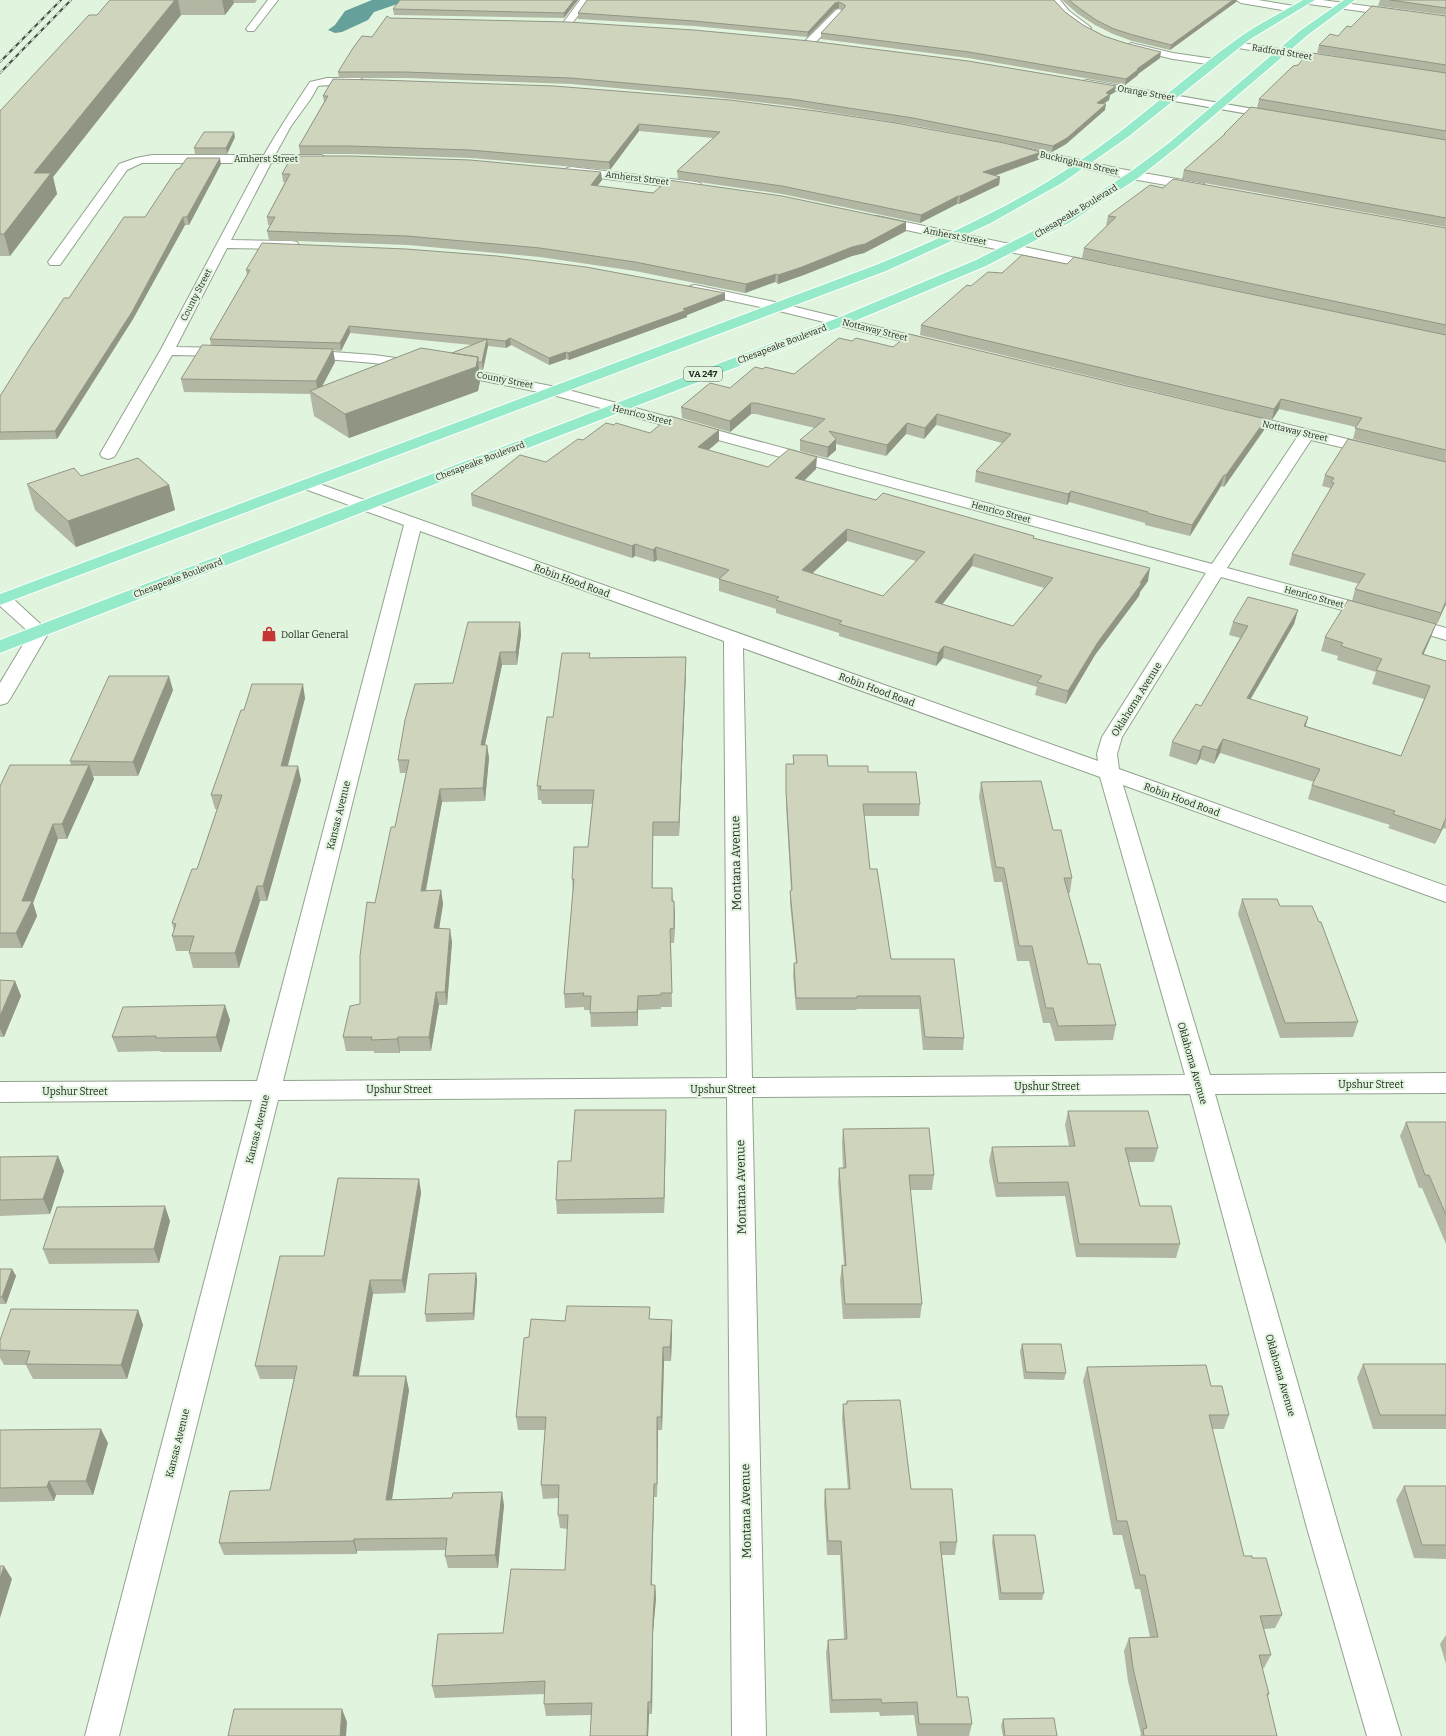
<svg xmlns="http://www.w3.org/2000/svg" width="1446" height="1736" font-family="Bitter,serif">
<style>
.water{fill:#66a09a}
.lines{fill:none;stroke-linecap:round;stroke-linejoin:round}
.minor-casing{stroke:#92a38f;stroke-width:2}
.major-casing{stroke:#fff;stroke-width:2}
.minor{fill:#fff;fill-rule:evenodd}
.major{fill:#95eaca;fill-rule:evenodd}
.rail-casing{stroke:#464f45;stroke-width:2}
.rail{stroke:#e1f4de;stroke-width:1.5;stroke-dasharray:4.5;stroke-linecap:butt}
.wall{fill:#b2b7a3;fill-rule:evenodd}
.shaded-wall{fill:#919584}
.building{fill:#cfd5bd;stroke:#919584;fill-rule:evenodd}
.labels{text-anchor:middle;stroke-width:4;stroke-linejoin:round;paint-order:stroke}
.far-street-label{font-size:9px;fill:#242b23;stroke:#e1f4de}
.shield{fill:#e1f4de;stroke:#5d675b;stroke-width:1}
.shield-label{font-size:9px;font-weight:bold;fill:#242b23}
.street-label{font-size:10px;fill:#242b23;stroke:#e1f4de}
.poi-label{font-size:10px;fill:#242b23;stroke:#e1f4de;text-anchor:start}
.near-street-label{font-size:12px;fill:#242b23;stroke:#e1f4de}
</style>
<rect width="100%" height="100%" fill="#e1f4de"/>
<path class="water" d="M372,0H409L374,12L368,20L342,32L335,33L328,30L335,25L345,11Z"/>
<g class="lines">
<g class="minor-casing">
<path id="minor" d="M268,0H278L254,31H248L246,29Z
M580,0H586L588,2L571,25H565L563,23Z
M1050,0H1060L1069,11L1089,26L1091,28L1089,30C1078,33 1057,9 1050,0Z
M1236,0H1258L1294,6L1299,9L1294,12L1241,3Z
M1305,0H1322L1446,17V23L1309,4L1306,3Z
M839,9L844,12L842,14L814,44H806L805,42L806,40L836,10Z
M1236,42L1337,58L1342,61L1337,64L1232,47L1231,45L1232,43Z
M1131,43L1173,53L1214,59L1219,62L1214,65L1173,59L1127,48L1126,46Z
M327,78H360L365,81C360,87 328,84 318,86L310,100L291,126L275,155H321L325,157L327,159L325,161L321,163H271L231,240L292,241L297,242L299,245L297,248L292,249L227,248L176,347L228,348L233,349L235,352L233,355L228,356L172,355L116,454L114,457L108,459L102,457L100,454L160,351L260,163H142L127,170L60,265H50L48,262L119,164L136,158L152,155H264C278,130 294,106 310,82Z
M1087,80L1277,113L1283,116L1277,119L1083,85L1082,83L1083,81Z
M1012,145L1121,169L1200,183L1204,184L1206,187L1204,190L1200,191L1121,177L1008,150L1006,148L1008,146Z
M571,167L696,182L700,183L702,186L700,189L696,190L567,174L565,171L567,168Z
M877,216L1100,263L1105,264L1107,267L1105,270L1100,271L873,223L871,220L873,217Z
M695,285L779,303L939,342L941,345L939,348L934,349L779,311L690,292L688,289L690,286Z
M305,350L374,355L418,361L423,362L425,365L423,368L418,369L374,363L300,357L298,354L300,351Z
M450,366L561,388L1212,564L1298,436L1231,420L1228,417L1231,414L1236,412L1380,447L1382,450L1380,453L1374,455L1311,440L1227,568L1380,609L1383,613L1380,617L1374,618L1368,617L1221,577L1122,737L1117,754L1119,769L1446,886V902L1123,785L1210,1075L1446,1073V1093L1215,1094L1339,1528L1401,1736H1367L1307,1528L1190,1094L752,1097L766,1736H732L727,1097L278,1100L119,1736H85L252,1100L0,1102V1082L257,1081L404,525L302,488L300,485L302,482L308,480L314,482L1098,761L1097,754L1102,737L1206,573L553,395L445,373L443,370L445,367ZM420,531L724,641L727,1078L283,1081ZM743,648L1100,777L1185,1075L752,1078Z
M0,594L9,595L49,632L10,699L7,703L0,705V683L30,633L0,606Z
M1405,616L1446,628V640L1398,626L1396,622L1398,618Z"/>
</g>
<g class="major-casing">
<path id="major" d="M1303,0H1315L1249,40L1128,137L1062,183L989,224L886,271L0,605V594L876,265C946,236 1015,205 1078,162C1135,124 1185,76 1240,37C1260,23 1282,12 1303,0Z
M1344,0H1355L1309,34L1177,147L1138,178L1069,223L986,266L845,325L0,653V640L835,319L976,260L1061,217L1130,172L1169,143L1301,30Z"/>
</g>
<use href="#minor" class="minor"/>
<use href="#major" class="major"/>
<g class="rail-casing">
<path id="rail" d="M0,62L61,0
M0,73L71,0"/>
</g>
<use href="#rail" class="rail"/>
</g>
<path class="wall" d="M110,0H257L255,3H234L225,15H181L53,177L57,194L10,256H0V111L97,15Z
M578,0L564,18L394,15L393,9Z
M587,0H1054L1065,12L1083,25L1104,36L1160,58L1138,74V75L1125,85L968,58L821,39V33L843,10L839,8L835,9L807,37L694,26L578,19V13Z
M1062,0H1237L1236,2L1170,50L1132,41L1113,34L1095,25L1078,14Z
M1380,0H1446V15L1378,6Z
M1446,16V227L1182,179L1184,170L1224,135V134L1257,108L1259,99L1441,73L1317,53L1319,45L1338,36L1351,27Z
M390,18L1115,92L1110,95L1109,100L1103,104L1105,110L1066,144L1052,152L912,125L791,106L715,97L571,84L406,78H339L338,72Z
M333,79L1040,159L995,176L1000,177L999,185L959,204H957L920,223L782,194L678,179L677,171L713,138L639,131L610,170L471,158L352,154H300L299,146L324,102L323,96Z
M235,137L227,154H195L194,148Z
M221,164L189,225H185L133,319L57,439L0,440V396L69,298L145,217Z
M601,172L602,180L597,186L906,231L864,253L852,256L801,276L778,284L775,282L745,293L635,271L540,257L408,245L269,240L267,231L270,225H268L267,217L285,182H283L282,174Z
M1163,188L1446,228V462L1353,439L1356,427L1279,409L1272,420L920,335L921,325L971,286L1002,273L1067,264L1406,327L1082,258L1084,248L1108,225H1106L1108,216Z
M246,270L725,300L687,315V317L569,360L566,359L549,365L511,345L506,348L488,346L483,370L479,369L480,381L478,391L349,438L314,416L310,394L184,392L181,379L211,345L210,339L247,275ZM350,333L472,345L452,353L322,386L335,362L333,350L341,351Z
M852,341L893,347L1266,419L1264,430L1224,487L1221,486L1190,536L1145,525V523L1069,502L1067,505L975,482L976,471L1002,443L936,425L924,439L906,434L886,456L836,444V450L827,458L800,451V440L815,428L756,414H751L730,432L682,418L681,407L730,388L763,369L794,374Z
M614,425L650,433L719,430V441L708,450L768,467L816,469L804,481L876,500L1034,536V538L1148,581L1140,592L1139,596L1095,655L1066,704L1035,695L1037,687L943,658L936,666L839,636V633L776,613V609L719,591V579L657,560L654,562L635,556L632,558L472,506L471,494L546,462L583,440ZM847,541L916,561L883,596L812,573ZM972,566L1044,588L1013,626L942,604Z
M1446,462V606H1445L1437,624L1352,601L1355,589L1359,584L1289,565L1292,554L1329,492L1330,488L1322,486L1325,475Z
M81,476L169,485L175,510L76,547L35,510L27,484Z
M1298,610L1294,624L1250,700L1308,717L1306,726L1401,756L1424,699L1372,684L1376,672L1337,660L1338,656L1321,651L1325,637H1431L1423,654L1446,661V829L1443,828L1435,844L1388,828L1390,825L1308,799L1312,785L1314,782L1220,753L1214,764L1200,759L1196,765L1169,756L1172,742L1201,706L1240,638L1229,635L1233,622Z
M520,622L521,635L517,665H502L485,745H487L489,758L485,801L442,802L426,891L441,890L443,904L439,928L452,942L447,1005H439L431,1051H400V1053H374V1051H346L343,1037L360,1004L375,903L395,827L406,773H400L398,760L453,683Z
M686,657V671L679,836H653L652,888H672L673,901L675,915L674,943H671L672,1007H661V1009L638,1010V1026L591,1027L590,1010H584V1007L565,1008L564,994L573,893L572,879L588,847L592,804H542L541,800H538L537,786L553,717L590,658Z
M173,690L138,776H93L94,779L67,839H58L33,903L37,916L22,948H0V786L71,765L70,761Z
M305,698L288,766L301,780L267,901H260L239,968H193L189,953V951H176L172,936L174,931L172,923L197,869L217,809H215L211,795L244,710Z
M793,755L828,766L868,772L920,804L919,816H864L870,869L891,959L964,1038L963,1050H923L919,1009H857L856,1010H796L793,976L794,963H796L790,903V891L791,890L786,805V764H793Z
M981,782L1053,830L1072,878L1070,893H1068L1088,964L1116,1025L1113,1040L1055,1041L1050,1023H1043L1029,961H1017L1002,882H994L979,797Z
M1242,899L1280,906L1358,1022L1353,1037L1280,1038L1238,914Z
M0,980L15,981L21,996L4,1037H0Z
M230,1020L221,1052H161L160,1051L118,1052L112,1037Z
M1068,1111L1158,1148L1154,1162H1129L1140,1206L1180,1244L1176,1258L1076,1257L1065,1196L996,1197L989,1161L992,1147L1069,1146L1065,1125Z
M1406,1122H1446V1244L1422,1188H1419L1400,1136Z
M666,1125L664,1213L557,1214L556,1200L571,1161Z
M843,1129L934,1175L932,1190H910L922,1304L920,1318L843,1319L840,1280L842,1265H844L838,1183L839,1168H843L842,1143Z
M58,1156L64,1171L50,1214L0,1216V1157Z
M419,1179L421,1193L405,1293L373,1294L359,1376L409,1390L392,1499L504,1505L498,1568H448L445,1556L446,1550L357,1551V1554L224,1555L219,1543L270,1490L294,1379H260L255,1366Z
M170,1221L159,1263L49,1264L43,1249Z
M0,1269H12L16,1276L6,1304H0Z
M476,1273L477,1280L474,1320L426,1322L425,1314Z
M138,1310L143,1325L127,1379H33L26,1365H4L0,1358V1340Z
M650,1319L672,1320V1334L671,1361H664L662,1430H658L657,1497H654L652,1585H655L656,1598L653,1632L652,1714H649L648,1736H590L592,1715L546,1716L544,1704L545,1694L435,1698L432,1686L503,1633L565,1570L568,1529L560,1528L558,1515L559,1498L543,1499L541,1485L545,1430H518L516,1417L529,1337L565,1321Z
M1022,1344L1066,1373L1064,1380L1024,1379L1020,1351Z
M1363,1364H1446V1429H1373L1357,1378Z
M1087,1367L1211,1386L1229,1415L1224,1429H1212L1244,1556L1252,1558L1282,1615L1275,1628L1264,1629L1271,1655L1264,1668H1262L1269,1694L1268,1697L1277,1736H1140L1141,1734L1128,1681L1124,1651L1129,1638L1150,1637L1140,1589H1135L1122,1535H1113L1083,1381Z
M847,1401L911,1489L957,1542L955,1555H942L957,1697L972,1724L969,1736H917L914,1715L880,1716L879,1712L830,1713L826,1653L828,1640L844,1639L840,1555H827L824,1503L825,1489H848L842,1419L843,1404H846Z
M0,1430L108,1443L93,1495H56L54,1501L0,1502Z
M1404,1486H1446V1559L1414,1558L1396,1500Z
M993,1535L1044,1593L1042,1600H999L992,1542Z
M1446,1635V1664L1440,1644Z
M1003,1719L1057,1736H1003L1001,1726Z"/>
<path class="shaded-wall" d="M175,0H178L181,15L53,177L57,194L10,256L4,234L34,173Z
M222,0H233L234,3L225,15Z
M574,0H578L564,18V13Z
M1233,0H1237L1236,2L1170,50L1171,45Z
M839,2V8L835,9L807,37L808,32L835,3Z
M1161,52L1160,58L1138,74V75L1125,85L1126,79L1137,69Z
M1116,86L1115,92L1110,95L1109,100L1096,109L1097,103L1106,93Z
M1106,104L1105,110L1066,144L1052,152L1053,146Z
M639,124V131L610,170L609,162Z
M234,132L235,137L227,154L226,148Z
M1041,152L1040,159L982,180L983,172Z
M220,158L221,164L189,225L187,217Z
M601,172L602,180L591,194V185Z
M1000,177L999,185L959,204L960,196Z
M958,196L957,204L920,223L921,215Z
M183,217L185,225L133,319L57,439L55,431Z
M906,222V231L864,253L852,256L801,276L778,284V275Z
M776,274L775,282L745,293L746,284Z
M725,293V300L687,315V317L569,360L568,353Z
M349,326L350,333L341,351L340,343Z
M510,338L511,345L506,348L505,341Z
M487,339L488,346L483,370L482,362Z
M333,349L335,362L318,394L316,381Z
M566,352V359L549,365V358Z
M478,357L480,381L478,391L349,438L345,414Z
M1281,399L1279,409L1272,420L1274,409Z
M751,403V414L730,432V421Z
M937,414L936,425L924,439L925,428Z
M1266,419L1264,430L1224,487L1226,475Z
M907,423L906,434L886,456L887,445Z
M719,430V441L698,459V447Z
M836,439V450L827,458L828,447Z
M817,457L816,469L794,490L795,478Z
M1224,475L1221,486L1190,536L1192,525Z
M169,485L175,510L76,547L68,521Z
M1071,491L1069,502L1067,505L1068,494Z
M847,529V541L802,583V570Z
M635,544V556L632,558V546Z
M656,547L657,560L654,562L653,550Z
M974,554L972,566L934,615L935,602Z
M1150,568L1148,581L1140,592L1139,596L1095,655L1066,704L1068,691L1098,642Z
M1446,601L1445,606L1437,624L1441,613Z
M1298,610L1294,624L1243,712L1247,698Z
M520,622L521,635L517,665L516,652Z
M1436,624L1431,637L1418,667L1422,654Z
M944,646L943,658L936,666L938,653Z
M500,652L502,665L482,758L481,745Z
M686,657V671L679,836V822Z
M169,676L173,690L138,776L133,762Z
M303,684L305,698L284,780L281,766Z
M1308,717L1304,731V726Z
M1223,739L1220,753L1214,764L1217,750Z
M487,745L489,758L485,801L483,788Z
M1203,746L1200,759L1196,765L1200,751Z
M89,765L94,779L67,839L62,824Z
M298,766L301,780L267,901L263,886Z
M440,789L442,802L423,904L421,891Z
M1446,818L1443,828L1435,844L1441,830Z
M653,822V836L652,903V888Z
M53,824L58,839L33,903L37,916L22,948L16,933L22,901Z
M257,886L260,901L239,968L235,953Z
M441,890L443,904L437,942L434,928Z
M674,901L675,915L674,943Z
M450,929L452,942L447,1005L445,992Z
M15,981L21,996L4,1037L0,1029V1016Z
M436,992L439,1005L431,1051L429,1037Z
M638,996V1026L637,1012Z
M225,1005L230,1020L221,1052L216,1037Z
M398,1037L400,1051V1053L397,1039Z
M666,1110V1125L664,1213V1198Z
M58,1156L64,1171L50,1214L43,1199Z
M419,1179L421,1193L405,1293L402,1280Z
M165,1206L170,1221L159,1263L154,1249Z
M12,1269L16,1276L6,1304L2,1297Z
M476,1273L477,1280L474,1320L473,1313Z
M370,1280L373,1294L356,1390L353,1376Z
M138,1310L143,1325L127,1379L121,1365Z
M672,1320V1334L671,1361L670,1347Z
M663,1347L664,1361L662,1430L661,1417Z
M406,1376L409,1390L390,1512L386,1500Z
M657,1417L658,1430L657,1497Z
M101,1429L108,1443L93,1495L86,1481Z
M49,1481L56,1495L54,1501L47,1487Z
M654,1484V1497L651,1598V1585Z
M502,1492L504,1505L498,1568L495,1555Z
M354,1539L357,1551V1554L353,1541Z
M4,1566L12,1579L0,1618V1579Z
M655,1585L656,1598L653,1632L652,1714L651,1702L653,1620Z
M648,1702L649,1714L648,1736H647Z
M342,1709L347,1722L346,1736H340Z"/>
<path class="building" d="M110,0H175L34,173H51L4,234H0V111L89,15H97Z
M400,0H574L564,13L393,9Z
M587,0H1054L1065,12L1083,25L1104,36L1125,43L1161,52L1137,69H1139L1126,79L969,52L821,33L845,7V5L839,2L835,3L808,32L694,21L578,13Z
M1069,0H1233L1171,45L1133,35L1114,29L1096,20L1079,8Z
M1390,0H1446V8Z
M1372,6L1446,16V65L1319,45L1330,34L1338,36L1347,26L1351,27Z
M387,16L390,18L568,22L694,30L810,41L968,61L1116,86L1106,93L1110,94L1097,103L1106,104L1067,138L1053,146L913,118L791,99L715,91L571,78L405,72H338L353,48L362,36L372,37Z
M1312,53L1446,73V131L1259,99L1293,66L1298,65L1303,59L1306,60Z
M333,79L379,80L554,86L730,100L816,111L896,123L1004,143L1041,152L983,172L1000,177L960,196H958L921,215L782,186L677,171L720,132L639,124L609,162L470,150L351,146H299L328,96H323Z
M1251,107L1446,140V218L1184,170L1225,134H1224Z
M204,132H234L226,148H194Z
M292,156H351L470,160L601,172L591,185L653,193L668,180L782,196L906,222L865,244L852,247L802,267L778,275L776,274L746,284L635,262L540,248L407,236L267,231L275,217H267L290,174H282Z
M187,158H220L187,217H183L132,312L55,431L0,432V396L29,350L64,298H69L124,217H145L177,169H179Z
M1173,179L1446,228V325L1084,248L1116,217L1108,216L1150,185L1163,188Z
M262,243L406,249L497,256L586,267L725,293L683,309L687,310L568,353L566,352L549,358L510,338L505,341L487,339L482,362H478V357L452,353L487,339L349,326L340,343L210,339L250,270H246Z
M1022,255L1067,264L1074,257L1446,335V450L1355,428L1362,418L1281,399L1274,409L921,325L967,285L971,286L988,272L1002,273Z
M909,334L1266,419L1226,475H1224L1192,525L1147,513L1148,512L1071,491L1068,494L976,471L1011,434L937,414L925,428L907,423L887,445L829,431L836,439L828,447L800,440L825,419L756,403H751L730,421L681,407L710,383L730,388L755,367L763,369L765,367L794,374L839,338L852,341L856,338L893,347Z
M202,345L333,349L316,381L181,379Z
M421,348L478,357L476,367L345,414L310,391Z
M670,416L719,430L698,447L768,467L789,449L817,457L795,478L876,500L883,493L1034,536L1033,538L1150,568L1140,583H1142L1098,642L1068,691L1037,682L1042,676L944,646L938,653L839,624L842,621L776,600L779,597L719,579L729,570L656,547L653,550L635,544L632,546L471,494L520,455L546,462L578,439L583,440L606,423L614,425L616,423L650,433ZM847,529L925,552L883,596L802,570ZM974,554L1053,578L1013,626L935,602Z
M1348,439L1446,462V601L1441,613L1355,589L1365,574L1292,554L1334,483L1331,482L1334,478L1325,475Z
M138,458L169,485L68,521L27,484L74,468L81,476Z
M1248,597L1298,610L1247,698L1308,717L1304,726L1401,756L1430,686L1376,670L1382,659L1341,646L1343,643L1325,637L1348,600L1436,624L1422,654L1446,661V818L1441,830L1393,814L1395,811L1312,785L1320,769L1223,739L1217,750L1203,746L1200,751L1172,742L1196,704L1201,706L1248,626L1233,622Z
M468,622H520L516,652H500L481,745H487L483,788L440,789L421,891L441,890L434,928L450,929L445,992H436L429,1037H398L397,1039L371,1040L372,1037H343L350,1006L360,1004V956L367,902L375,903L391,827H395L409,760H398L405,720L415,684L453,683Z
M562,653H590L589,658L686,657L679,822H653L652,888H672V901H674V928L670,929L672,993H661V995L638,996L637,1012L590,1013L591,996H583L584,993L564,994L574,879H572L574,847H588L594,790H540L541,786H537L547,717H553Z
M109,676H169L133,762L70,761Z
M252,684H303L281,766H298L263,886H257L235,953H189L194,936H172L176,924L172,923L192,869H197L222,795H211L241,710H244Z
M793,755H827L828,766H868V772H916L920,804H863L870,869H877L891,959H954L964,1038L925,1037L920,996H857V998H796L794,963H797L790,891L792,890L786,792V764H794Z
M10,765H89L62,824H53L22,901H32L16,933H0V786Z
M1041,781L1053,830H1061L1072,878H1064L1088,964H1100L1116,1025L1058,1026L1053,1008H1046L1032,946H1019L1004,868L996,867L981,782Z
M1242,899H1277L1280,906H1312L1319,922H1321L1358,1022L1285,1023Z
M0,980L15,981L0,1016Z
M225,1005L216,1037L156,1038V1036L112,1037L123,1007Z
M575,1110H666L664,1198L556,1200L558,1161H571Z
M1068,1111H1148L1158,1148H1125L1140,1206H1171L1180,1244H1079L1068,1182L998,1183L992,1147L1075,1146Z
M1406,1122H1446V1215L1429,1175H1425Z
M929,1128L934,1175H909L922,1304H845L842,1265L846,1266L839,1168H846L843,1129Z
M58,1156L43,1199L0,1200V1157Z
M338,1178L419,1179L402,1280H370L353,1376H406L386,1500L452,1498L453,1493L502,1492L495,1555L445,1556L447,1538L354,1539L353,1541L219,1543L230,1491L270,1490L297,1366H255L280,1256H324Z
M165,1206L154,1249H43L57,1207Z
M0,1269H12L2,1297H0Z
M476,1273L473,1313L425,1314L429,1274Z
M567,1306L650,1307L649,1319L672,1320L670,1347H663L661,1417H657V1484H654L651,1585H655L653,1620L651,1702H648L647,1736H590L592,1703L544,1704L545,1681L432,1686L438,1634L503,1633L511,1569L565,1570L568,1515H558L559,1485H541L546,1417H516L524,1338L529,1337L531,1319L565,1321Z
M11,1309L138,1310L121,1365L26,1364L30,1351L0,1350V1340Z
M1022,1344H1061L1066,1373L1026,1372Z
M1363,1364H1446V1415H1380Z
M1206,1365L1211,1386H1222L1229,1415H1209L1244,1556H1252V1558H1266L1282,1615L1260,1616L1271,1655H1259L1269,1694H1267L1277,1736H1144L1143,1729L1147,1728L1133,1668L1129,1638L1158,1637L1145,1575H1140L1127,1521H1117L1087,1367Z
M900,1400L911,1489H952L957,1542H940L957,1697H968L972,1724H919L917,1702L882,1703L881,1699L832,1700L828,1640L847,1639L841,1541H828L825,1489H850L843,1404H847V1401Z
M101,1429L86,1481H49L47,1487L0,1488V1430Z
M1404,1486H1446V1545H1422Z
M993,1535H1035L1044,1593H1001Z
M0,1566H4L0,1579Z
M234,1709H342L340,1736H228Z
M1054,1718L1057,1736H1005L1003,1719Z"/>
<defs>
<g id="shop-bare" transform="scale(1.2)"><path d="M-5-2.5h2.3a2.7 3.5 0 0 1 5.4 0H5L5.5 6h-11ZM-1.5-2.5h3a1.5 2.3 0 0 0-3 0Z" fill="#c53636" stroke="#e1f4de" stroke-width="2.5" paint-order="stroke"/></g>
</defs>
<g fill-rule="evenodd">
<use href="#shop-bare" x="269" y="634"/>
</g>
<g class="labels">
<g class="far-street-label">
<text transform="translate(1282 52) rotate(9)" y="3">Radford Street</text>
<text transform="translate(1146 93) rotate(10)" y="3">Orange Street</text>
<text x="266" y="162">Amherst Street</text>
<text transform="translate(1079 163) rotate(13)" y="3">Buckingham Street</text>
<text transform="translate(637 178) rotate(7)" y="3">Amherst Street</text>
<text transform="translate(1076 211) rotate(-31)" y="3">Chesapeake Boulevard</text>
<text transform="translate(955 236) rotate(11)" y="3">Amherst Street</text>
<text transform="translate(196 295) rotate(-63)" y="3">County Street</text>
<text transform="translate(875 330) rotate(14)" y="3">Nottaway Street</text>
<text transform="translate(782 344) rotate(-21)" y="3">Chesapeake Boulevard</text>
<text transform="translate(505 380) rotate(11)" y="3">County Street</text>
<text transform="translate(642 415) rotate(14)" y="3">Henrico Street</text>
<text transform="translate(1295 431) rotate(13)" y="3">Nottaway Street</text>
<text transform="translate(480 461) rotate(-21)" y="3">Chesapeake Boulevard</text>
<text transform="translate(1001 512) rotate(15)" y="3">Henrico Street</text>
<text transform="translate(178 578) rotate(-21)" y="3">Chesapeake Boulevard</text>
<text transform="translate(1314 597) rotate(15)" y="3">Henrico Street</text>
</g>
<rect class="shield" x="684" y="367" width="38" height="14" rx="3"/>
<g class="shield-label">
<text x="703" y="377">VA 247</text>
</g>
<g class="street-label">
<text transform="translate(572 580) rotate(20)" y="4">Robin Hood Road</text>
<text transform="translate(877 689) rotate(20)" y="4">Robin Hood Road</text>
<text transform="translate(1136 699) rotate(-58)" y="4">Oklahoma Avenue</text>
<text transform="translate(1182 799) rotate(20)" y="4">Robin Hood Road</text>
<text transform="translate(338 815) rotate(-76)" y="4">Kansas Avenue</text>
<text transform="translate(1193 1063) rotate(74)" y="4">Oklahoma Avenue</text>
<text x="1371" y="1088">Upshur Street</text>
<text x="1047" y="1090">Upshur Street</text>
<text x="399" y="1093">Upshur Street</text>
<text x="723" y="1093">Upshur Street</text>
<text x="75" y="1095">Upshur Street</text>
<text transform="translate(257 1129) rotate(-76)" y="4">Kansas Avenue</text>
<text transform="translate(1281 1375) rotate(74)" y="4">Oklahoma Avenue</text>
<text transform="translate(177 1443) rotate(-76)" y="4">Kansas Avenue</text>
</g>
<g class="poi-label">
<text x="281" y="638">Dollar General</text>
</g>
<g class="near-street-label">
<text transform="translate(736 863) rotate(-91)" y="4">Montana Avenue</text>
<text transform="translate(741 1187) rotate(-91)" y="4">Montana Avenue</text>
<text transform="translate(746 1511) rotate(-91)" y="4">Montana Avenue</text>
</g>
</g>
</svg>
